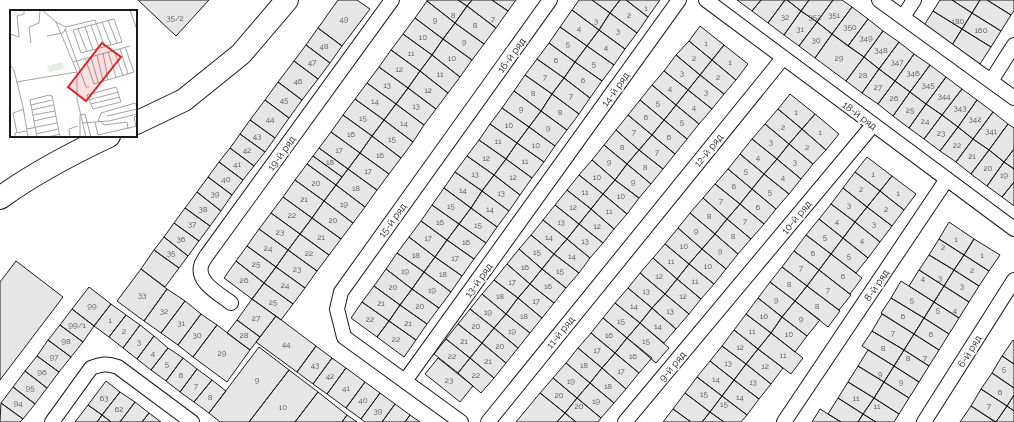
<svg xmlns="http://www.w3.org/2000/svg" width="1014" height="422" font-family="Raleway,sans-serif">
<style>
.building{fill:#e6e6e6;stroke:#1a1a1a}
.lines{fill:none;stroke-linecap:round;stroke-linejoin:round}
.service-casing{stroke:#1a1a1a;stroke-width:16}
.minor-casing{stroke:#1a1a1a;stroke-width:24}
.service{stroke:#fff;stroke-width:14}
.minor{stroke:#fff;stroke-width:22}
.labels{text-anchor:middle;stroke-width:3;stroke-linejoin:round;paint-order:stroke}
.number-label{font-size:8px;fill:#4d4d4d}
.street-label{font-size:10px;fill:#1a1a1a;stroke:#fff}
.inset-road{fill:none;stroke:#a3a3a3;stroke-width:1}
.view{fill:#d62828;fill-opacity:0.15;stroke:#d62828;stroke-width:2}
.inset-edge{fill:none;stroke:#1a1a1a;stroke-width:2}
</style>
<rect width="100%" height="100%" fill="#fff"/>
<path class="building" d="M138,0H209L176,36Z
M338,0H357L370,9L342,46L318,28Z
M427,0H458L467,6L455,23L427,1Z
M458,0H472L467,6Z
M472,0H492L508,11L496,28L467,6Z
M492,0H516L508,11Z
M579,0H592L610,13L599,30L572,10Z
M592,0H620L610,13Z
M620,0H626L648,17L637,33L610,13Z
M626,0H660L648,17Z
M737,0H761L752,11Z
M761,0H785L768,23L752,11Z
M785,0H787L801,11L784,35L768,23Z
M787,0H809L801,11Z
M809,0H833L817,22L801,11Z
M833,0H842L852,7L832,34L817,22Z
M940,0H952L972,13L962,29L933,11Z
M952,0H980L972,13Z
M980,0H987L1011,15L1001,31L972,13Z
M987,0H1014V11L1011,15Z
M427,1L455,23L443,39L415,18Z
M467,6L496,28L484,44L455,23Z
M852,7L868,19L848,46L832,34Z
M572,10L599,30L587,46L560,27Z
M801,11L817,22L799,46L784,35Z
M933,11L962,29L952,45L923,27Z
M610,13L637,33L625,49L599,30Z
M972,13L1001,31L991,47L962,29Z
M415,18L443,39L432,55L403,34Z
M868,19L883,31L864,57L848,46Z
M817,22L832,34L815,58L799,46Z
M455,23L484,44L472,60L443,39Z
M700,26L724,45L712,60L689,41Z
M560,27L587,46L575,62L549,43Z
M318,28L342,46L330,63L306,45Z
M962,29L991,47L980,64L952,45Z
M599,30L625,49L614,65L587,46Z
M883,31L899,42L879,69L864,57Z
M403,34L432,55L420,71L391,50Z
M832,34L864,57L846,81L815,58Z
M443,39L472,60L460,77L432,55Z
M689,41L712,60L700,75L676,55Z
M899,42L914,54L895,81L879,69Z
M549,43L575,62L564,78L537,59Z
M306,45L330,63L318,79L294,61Z
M724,45L748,64L736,80L712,60Z
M587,46L614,65L602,81L575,62Z
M391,50L420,71L408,88L379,67Z
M914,54L930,65L910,92L895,81Z
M432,55L460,77L448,93L420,71Z
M676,55L700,75L688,90L664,71Z
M864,57L879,69L862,93L846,81Z
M537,59L564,78L552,94L525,75Z
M712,60L736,80L724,94L700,75Z
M294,61L318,79L302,100L278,82Z
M575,62L602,81L590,98L564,78Z
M930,65L946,77L926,104L910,92Z
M379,67L408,88L396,104L367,83Z
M879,69L895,81L878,104L862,93Z
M420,71L448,93L436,109L408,88Z
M664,71L688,90L676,105L652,85Z
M525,75L552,94L541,111L514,91Z
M700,75L724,94L712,109L688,90Z
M946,77L962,89L942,115L926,104Z
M564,78L590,98L579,114L552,94Z
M895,81L910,92L893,116L878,104Z
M278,82L302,100L289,118L265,100Z
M367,83L396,104L384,120L355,99Z
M652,85L676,105L664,120L640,100Z
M408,88L436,109L424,125L396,104Z
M962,89L977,100L958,127L942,115Z
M688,90L712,109L699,124L676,105Z
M514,91L541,111L529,127L502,108Z
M910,92L926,104L909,128L893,116Z
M552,94L579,114L567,130L541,111Z
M790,94L815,114L802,129L778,109Z
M355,99L384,120L372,136L343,115Z
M265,100L289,118L275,138L250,120Z
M640,100L664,120L652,135L628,115Z
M977,100L993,112L973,139L958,127Z
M396,104L424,125L413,142L384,120Z
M926,104L942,115L924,139L909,128Z
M676,105L699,124L687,139L664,120Z
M502,108L529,127L517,143L490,124Z
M778,109L802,129L789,144L765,124Z
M541,111L567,130L555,146L529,127Z
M993,112L1008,124L989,150L973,139Z
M815,114L839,134L826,150L802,129Z
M343,115L372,136L360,153L331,132Z
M628,115L652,135L639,150L616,130Z
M942,115L958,127L940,151L924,139Z
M250,120L275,138L265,152L240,134Z
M384,120L413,142L401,158L372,136Z
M664,120L687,139L675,154L652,135Z
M490,124L517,143L506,159L479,140Z
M765,124L789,144L777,159L752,139Z
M1008,124L1014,128V149L1004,162L989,150Z
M529,127L555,146L544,162L517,143Z
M958,127L973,139L956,162L940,151Z
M802,129L826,150L813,164L789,144Z
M616,130L639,150L627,164L604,145Z
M331,132L360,153L348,169L319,148Z
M240,134L265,152L254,166L230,148Z
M652,135L675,154L663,169L639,150Z
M372,136L401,158L389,174L360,153Z
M752,139L777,159L764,174L740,154Z
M973,139L989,150L971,174L956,162Z
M479,140L506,159L494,175L467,156Z
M517,143L544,162L532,178L506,159Z
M789,144L813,164L801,179L777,159Z
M604,145L627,164L615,180L592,160Z
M230,148L254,166L243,180L219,162Z
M319,148L348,169L342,177L313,156Z
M1014,149V169L1004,162Z
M639,150L663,169L651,184L627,164Z
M989,150L1004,162L987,186L971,174Z
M360,153L389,174L377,190L348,169Z
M740,154L764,174L752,189L728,169Z
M313,156L342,177L336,185L307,164Z
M467,156L494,175L482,191L455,172Z
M867,157L892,176L880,191L855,172Z
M506,159L532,178L520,195L494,175Z
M777,159L801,179L789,194L764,174Z
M592,160L615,180L603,194L579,175Z
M219,162L243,180L232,195L208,177Z
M1004,162L1014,169V182L1002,197L987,186Z
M307,164L336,185L324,201L295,180Z
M627,164L651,184L639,198L615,180Z
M348,169L377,190L365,207L336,185Z
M728,169L752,189L740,204L715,184Z
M455,172L482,191L471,208L444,188Z
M855,172L880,191L867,207L843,188Z
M764,174L789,194L776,209L752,189Z
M494,175L520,195L509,211L482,191Z
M579,175L603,194L591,209L567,190Z
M892,176L916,194L904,210L880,191Z
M208,177L232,195L221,211L197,192Z
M295,180L324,201L312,218L283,197Z
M615,180L639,198L627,214L603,194Z
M1014,182V206L1002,197Z
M715,184L740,204L727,219L703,198Z
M336,185L365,207L353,223L324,201Z
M444,188L471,208L459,224L432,205Z
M843,188L867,207L855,222L831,204Z
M752,189L776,209L764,224L740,204Z
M567,190L591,209L579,224L555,205Z
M482,191L509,211L497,227L471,208Z
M880,191L904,210L892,226L867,207Z
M197,192L221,211L210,226L185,208Z
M603,194L627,214L614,229L591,209Z
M283,197L312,218L300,234L271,213Z
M703,198L727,219L715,234L690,213Z
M324,201L353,223L341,239L312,218Z
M740,204L764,224L751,239L727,219Z
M831,204L855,222L843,238L819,219Z
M432,205L459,224L447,240L421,221Z
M555,205L579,224L567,239L543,220Z
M867,207L892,226L880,242L855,222Z
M185,208L210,226L199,241L174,223Z
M471,208L497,227L486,243L459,224Z
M591,209L614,229L603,243L579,224Z
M271,213L300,234L288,250L259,229Z
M690,213L715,234L702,249L678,228Z
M312,218L341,239L329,255L300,234Z
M727,219L751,239L738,254L715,234Z
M819,219L843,238L831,254L806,235Z
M543,220L567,239L554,254L531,235Z
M421,221L447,240L435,257L409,237Z
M855,222L880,242L868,258L843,238Z
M949,222L974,239L964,255L939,239Z
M174,223L199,241L188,256L164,237Z
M459,224L486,243L474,259L447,240Z
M579,224L603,243L590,258L567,239Z
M678,228L702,249L689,264L665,244Z
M259,229L288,250L276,267L247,246Z
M300,234L329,255L317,271L288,250Z
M715,234L738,254L726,269L702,249Z
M531,235L554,254L542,269L519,249Z
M806,235L831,254L819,270L794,251Z
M164,237L188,256L179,268L154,250Z
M409,237L435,257L424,272L397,253Z
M843,238L868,258L856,273L831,254Z
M567,239L590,258L579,273L554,254Z
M939,239L964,255L954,270L929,255Z
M974,239L1000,255L989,271L964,255Z
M447,240L474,259L462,276L435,257Z
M665,244L689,264L677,279L653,258Z
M247,246L276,267L264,283L236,261Z
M519,249L542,269L530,284L507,264Z
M702,249L726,269L714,284L689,264Z
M154,250L179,268L165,287L141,269Z
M288,250L317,271L305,288L276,267Z
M794,251L819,270L807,286L782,267Z
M397,253L424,272L412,289L386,269Z
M554,254L579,273L566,288L542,269Z
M831,254L862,278L850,294L819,270Z
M929,255L954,270L944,286L919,270Z
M964,255L989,271L979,286L954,270Z
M435,257L462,276L451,292L424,272Z
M653,258L677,279L665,294L640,273Z
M16,261L63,297L0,380V282Z
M236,261L264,283L252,299L224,278Z
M507,264L530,284L518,298L494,280Z
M689,264L714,284L701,299L677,279Z
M276,267L305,288L293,304L264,283Z
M782,267L807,286L795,301L770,282Z
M141,269L167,289L144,321L117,301Z
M386,269L412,289L400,305L374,286Z
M542,269L566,288L554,303L530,284Z
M819,270L851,295L839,310L807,286Z
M919,270L944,286L934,302L909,286Z
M954,270L979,286L969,302L944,286Z
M424,272L451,292L439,308L412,289Z
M640,273L665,294L652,308L628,288Z
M677,279L701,299L689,314L665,294Z
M494,280L518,298L506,314L482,294Z
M901,281L934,302L924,318L891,298Z
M770,282L795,301L782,317L758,298Z
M264,283L293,304L281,320L252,299Z
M530,284L554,303L542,318L518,298Z
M374,286L400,305L389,321L362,302Z
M807,286L840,311L828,327L795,301Z
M944,286L969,302L959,318L934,302Z
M89,287L111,304L94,326L72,309Z
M628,288L652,308L640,323L615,303Z
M167,289L185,301L161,333L144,321Z
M412,289L439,308L427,324L400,305Z
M482,294L506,314L494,328L470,309Z
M665,294L689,314L676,329L652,308Z
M518,298L542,318L530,333L506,314Z
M758,298L782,317L771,333L746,314Z
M891,298L924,318L914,334L881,313Z
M252,299L276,316L260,337L237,320Z
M185,301L201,314L178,345L161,333Z
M795,301L820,320L807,336L782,317Z
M362,302L389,321L377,337L351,318Z
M934,302L959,318L949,334L924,318Z
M615,303L640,323L627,338L603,318Z
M111,304L126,315L109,337L94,326Z
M400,305L427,324L416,340L389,321Z
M652,308L676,329L664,343L640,323Z
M72,309L94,326L83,342L60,325Z
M470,309L494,328L482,343L458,324Z
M201,314L217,325L193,357L178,345Z
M506,314L530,333L518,348L494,328Z
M746,314L771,333L758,349L734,330Z
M882,314L914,334L904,350L872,331Z
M126,315L140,325L123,348L109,337Z
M276,316L316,346L297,372L256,342Z
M782,317L807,336L795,352L771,333Z
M603,318L627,338L615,353L591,333Z
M924,318L949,334L939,350L914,334Z
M237,320L260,337L250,350L227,333Z
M389,321L416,340L404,357L377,337Z
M640,323L669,348L656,363L627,338Z
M458,324L482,343L470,358L446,339Z
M60,325L83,342L71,357L48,340Z
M140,325L154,336L137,359L123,348Z
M217,325L250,350L227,382L193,357Z
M494,328L518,348L506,363L482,343Z
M734,330L758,349L746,364L722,346Z
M872,331L904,350L894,366L862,346Z
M591,333L615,353L602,368L578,348Z
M771,333L803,358L791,374L758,349Z
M914,334L939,350L929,366L904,350Z
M154,336L168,348L151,370L137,359Z
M627,338L652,358L639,373L615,353Z
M446,339L470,358L458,373L434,354Z
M48,340L71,357L59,372L37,356Z
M1013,340L1014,341V364L1002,356Z
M482,343L506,363L494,378L470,358Z
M316,346L332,358L313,384L297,372Z
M722,346L746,364L734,380L710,361Z
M259,347L289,370L249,422H220L209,413Z
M168,348L183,358L166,381L151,370Z
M578,348L602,368L590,383L566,363Z
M758,349L783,368L771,384L746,364Z
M868,350L894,366L884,382L858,366Z
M904,350L929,366L919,382L894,366Z
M615,353L639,373L626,389L602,368Z
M37,356L59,372L47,388L25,371Z
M1002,356L1014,364V388L992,373Z
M183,358L197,369L180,392L166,381Z
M332,358L346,368L327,394L313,384Z
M438,358L473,386L460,402L425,374Z
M470,358L494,378L481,393L458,373Z
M710,361L734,380L722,396L697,377Z
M566,363L590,383L577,398L553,378Z
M746,364L771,384L759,399L734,380Z
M858,366L884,382L874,398L848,382Z
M894,366L919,382L909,398L884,382Z
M346,368L365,382L346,408L327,394Z
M602,368L626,389L614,403L590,383Z
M197,369L212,380L194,402L180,392Z
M289,370L318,392L295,422H249Z
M25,371L47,388L35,404L13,387Z
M992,373L1014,388V395L1007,406L981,389Z
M697,377L722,396L710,412L685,393Z
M553,378L577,398L565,413L540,393Z
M212,380L226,391L209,413L194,402Z
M734,380L759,399L747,415L722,396Z
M106,381L120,392L102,415L88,405Z
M365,382L380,393L361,419L346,408Z
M848,382L874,398L863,414L838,398Z
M884,382L909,398L899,414L874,398Z
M590,383L614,403L601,418L577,398Z
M13,387L35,404L23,419L1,403Z
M981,389L1007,406L996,422L971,406Z
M120,392L135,402L120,422H111L102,415Z
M318,392L347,415L342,422H295Z
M380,393L395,404L382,422H365L361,419Z
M540,393L565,413L557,422H516Z
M685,393L710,412L702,422H691L673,409Z
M1014,395V411L1007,406Z
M722,396L747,415L741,422H724L710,412Z
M577,398L601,418L598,422H576L565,413Z
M838,398L863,414L858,422H841L828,414Z
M874,398L899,414L894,422H876L863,414Z
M135,402L149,413L142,422H120Z
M1,403L23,419L20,422H0Z
M395,404L410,415L405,422H382Z
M88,405L102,415L97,422H75Z
M971,406L995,422H960Z
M1007,406L1014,411V422H996Z
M673,409L691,422H663Z
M820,409L828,414L841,422H812Z
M710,412L724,422H702Z
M149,413L161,422H142Z
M565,413L576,422H557Z
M863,414L876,422H858Z
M102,415L111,422H97Z
M347,415L357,422H342Z
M410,415L420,422H405Z"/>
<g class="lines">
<g class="service-casing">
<path id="service" d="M706,0L1014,229
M879,0L1014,98
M903,17L914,0
M991,81L1014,45
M231,303C220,294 197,283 201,266C202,262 205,258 207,255L392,0
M405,381L679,0
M52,422L91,368C101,364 107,363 118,367L192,422
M461,422L344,337L337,309L341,292L550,0
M488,422L783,58
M625,422L873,125
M784,422L947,179
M924,422L1014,280"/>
</g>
<g class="minor-casing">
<path id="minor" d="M136,123L184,100L241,54L287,0
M0,198C34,173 71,154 109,136"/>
</g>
<use href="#service" class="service"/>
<use href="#minor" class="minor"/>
</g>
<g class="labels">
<g class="number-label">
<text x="646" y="11">1</text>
<text x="453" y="18">8</text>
<text x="629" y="18">2</text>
<text x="834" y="18">351</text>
<text x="785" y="20">32</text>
<text x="815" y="20">352</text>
<text x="175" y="21">35/2</text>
<text x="344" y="22">49</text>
<text x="493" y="22">7</text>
<text x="435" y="23">9</text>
<text x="596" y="24">3</text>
<text x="958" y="24">180</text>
<text x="475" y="28">8</text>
<text x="850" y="30">350</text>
<text x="579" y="31">4</text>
<text x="800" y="32">31</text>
<text x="981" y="33">160</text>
<text x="618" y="34">3</text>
<text x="423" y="40">10</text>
<text x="866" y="41">349</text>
<text x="816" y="43">30</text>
<text x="464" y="45">9</text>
<text x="706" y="46">1</text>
<text x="568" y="47">5</text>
<text x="324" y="49">48</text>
<text x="606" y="50">4</text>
<text x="881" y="53">348</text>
<text x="411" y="56">11</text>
<text x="452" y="61">10</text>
<text x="694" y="61">2</text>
<text x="839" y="61">29</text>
<text x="556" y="63">6</text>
<text x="312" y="65">47</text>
<text x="730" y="65">1</text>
<text x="897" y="65">347</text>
<text x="594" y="67">5</text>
<text x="399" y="72">12</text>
<text x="682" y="76">3</text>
<text x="913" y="76">346</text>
<text x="440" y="77">11</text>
<text x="863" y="78">28</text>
<text x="545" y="80">7</text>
<text x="718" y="80">2</text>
<text x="583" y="83">6</text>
<text x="298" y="84">46</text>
<text x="387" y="88">13</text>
<text x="928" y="88">345</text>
<text x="878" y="90">27</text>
<text x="670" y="91">4</text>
<text x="428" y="93">12</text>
<text x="706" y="95">3</text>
<text x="533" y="96">8</text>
<text x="571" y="99">7</text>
<text x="944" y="99">344</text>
<text x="894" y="101">26</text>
<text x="284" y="103">45</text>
<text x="375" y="104">14</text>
<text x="658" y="106">5</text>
<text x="416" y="109">13</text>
<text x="694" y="110">4</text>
<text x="960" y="111">343</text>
<text x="521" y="112">9</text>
<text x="910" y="113">25</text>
<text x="560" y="115">8</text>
<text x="796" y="115">1</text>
<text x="646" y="120">6</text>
<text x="363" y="121">15</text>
<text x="270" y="122">44</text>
<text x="975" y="122">342</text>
<text x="925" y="124">24</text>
<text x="682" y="125">5</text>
<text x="404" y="126">14</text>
<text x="509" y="128">10</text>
<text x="783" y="130">2</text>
<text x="548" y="131">9</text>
<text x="991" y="134">341</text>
<text x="634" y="135">7</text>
<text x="820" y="135">1</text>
<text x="941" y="136">23</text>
<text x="351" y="137">16</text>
<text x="257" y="139">43</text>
<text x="669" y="140">6</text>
<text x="392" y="142">15</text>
<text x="498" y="144">11</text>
<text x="771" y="145">3</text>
<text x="536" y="148">10</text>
<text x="957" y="148">22</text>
<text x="622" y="150">8</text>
<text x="807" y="150">2</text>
<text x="247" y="153">42</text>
<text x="339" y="153">17</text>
<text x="657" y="155">7</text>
<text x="380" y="158">16</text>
<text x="972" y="159">21</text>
<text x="758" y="160">4</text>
<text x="486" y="161">12</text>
<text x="525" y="164">11</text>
<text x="330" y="165">18</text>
<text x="609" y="165">9</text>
<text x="795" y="165">3</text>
<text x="237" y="167">41</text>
<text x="645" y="170">8</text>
<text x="988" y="171">20</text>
<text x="368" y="174">17</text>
<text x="746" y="174">5</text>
<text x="475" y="177">13</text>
<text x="873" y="177">1</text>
<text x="1004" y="178">19</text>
<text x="513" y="180">12</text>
<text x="597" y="180">10</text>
<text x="783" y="180">4</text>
<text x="226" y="182">40</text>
<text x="633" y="185">9</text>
<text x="316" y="186">20</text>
<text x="734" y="189">6</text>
<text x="356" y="191">18</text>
<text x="861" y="192">2</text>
<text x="463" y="193">14</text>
<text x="585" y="195">11</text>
<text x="770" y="195">5</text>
<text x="501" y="196">13</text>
<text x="898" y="196">1</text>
<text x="215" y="197">39</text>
<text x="621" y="199">10</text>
<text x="304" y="202">21</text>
<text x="721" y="204">7</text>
<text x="344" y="207">19</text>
<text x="849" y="208">3</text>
<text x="451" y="209">15</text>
<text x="573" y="210">12</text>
<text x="758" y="210">6</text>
<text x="203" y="212">38</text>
<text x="490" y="212">14</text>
<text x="886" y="212">2</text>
<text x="609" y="214">11</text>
<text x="292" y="218">22</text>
<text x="709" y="219">8</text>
<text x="333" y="223">20</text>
<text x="745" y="224">7</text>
<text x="837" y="224">4</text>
<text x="440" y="225">16</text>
<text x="561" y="225">13</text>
<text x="192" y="227">37</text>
<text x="874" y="227">3</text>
<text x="478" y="228">15</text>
<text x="597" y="229">12</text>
<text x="696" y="234">9</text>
<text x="280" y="235">23</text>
<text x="733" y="239">8</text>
<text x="321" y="240">21</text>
<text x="549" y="240">14</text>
<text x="825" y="240">5</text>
<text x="428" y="241">17</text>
<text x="181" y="242">36</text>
<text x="956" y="242">1</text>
<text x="862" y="243">4</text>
<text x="585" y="244">13</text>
<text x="466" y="245">16</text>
<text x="684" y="249">10</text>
<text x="943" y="250">2</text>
<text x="268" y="251">24</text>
<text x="720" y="254">9</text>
<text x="537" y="255">15</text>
<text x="171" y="256">35</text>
<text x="309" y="256">22</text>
<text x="813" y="256">6</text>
<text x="416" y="258">18</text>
<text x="982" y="258">1</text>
<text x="572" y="259">14</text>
<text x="849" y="259">5</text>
<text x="455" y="261">17</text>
<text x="671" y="264">11</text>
<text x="256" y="267">25</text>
<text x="708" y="269">10</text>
<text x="525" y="270">16</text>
<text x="801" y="271">7</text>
<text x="297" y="272">23</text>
<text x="972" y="273">2</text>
<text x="405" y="274">19</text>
<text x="560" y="274">15</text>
<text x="443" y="277">18</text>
<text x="659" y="279">12</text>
<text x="843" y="279">6</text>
<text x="923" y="281">4</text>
<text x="940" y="281">3</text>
<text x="244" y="283">26</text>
<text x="695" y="284">11</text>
<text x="512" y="285">17</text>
<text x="789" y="287">8</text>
<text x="285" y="288">24</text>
<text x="548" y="289">16</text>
<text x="962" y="289">3</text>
<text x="393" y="290">20</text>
<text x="432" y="293">19</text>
<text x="828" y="293">7</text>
<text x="646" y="294">13</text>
<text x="142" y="298">33</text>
<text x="500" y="299">18</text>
<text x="683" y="299">12</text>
<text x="776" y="303">9</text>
<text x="912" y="303">5</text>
<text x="536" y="304">17</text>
<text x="273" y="305">25</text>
<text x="381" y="306">21</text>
<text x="92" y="309">99</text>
<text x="420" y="309">20</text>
<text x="634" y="309">14</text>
<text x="817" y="309">8</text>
<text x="938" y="313">5</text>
<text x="955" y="313">4</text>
<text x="164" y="314">32</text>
<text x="670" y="314">13</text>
<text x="488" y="315">19</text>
<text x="524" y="319">18</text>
<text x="764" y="319">10</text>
<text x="903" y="319">6</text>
<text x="256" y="321">27</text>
<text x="370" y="322">22</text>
<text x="801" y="322">9</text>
<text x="110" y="323">1</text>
<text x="621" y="324">15</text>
<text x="181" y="326">31</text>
<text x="408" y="326">21</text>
<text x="77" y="328">99/1</text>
<text x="476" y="329">20</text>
<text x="658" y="329">14</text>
<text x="124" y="334">2</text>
<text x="512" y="334">19</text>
<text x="752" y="334">11</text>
<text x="893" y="336">7</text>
<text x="789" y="337">10</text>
<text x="931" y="337">6</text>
<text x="197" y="338">30</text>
<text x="244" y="338">28</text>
<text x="609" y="338">16</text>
<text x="396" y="342">22</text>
<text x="66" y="344">98</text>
<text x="464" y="344">21</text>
<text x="646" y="344">15</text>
<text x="139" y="345">3</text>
<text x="286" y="347">44</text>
<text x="500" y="349">20</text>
<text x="740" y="350">12</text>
<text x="883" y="351">8</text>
<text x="597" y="353">17</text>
<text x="153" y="356">4</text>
<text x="222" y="356">29</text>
<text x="783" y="358">11</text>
<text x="452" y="359">22</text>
<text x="633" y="359">16</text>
<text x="54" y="360">97</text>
<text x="908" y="361">8</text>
<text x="925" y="361">7</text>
<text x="488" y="364">21</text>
<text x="728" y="366">13</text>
<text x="167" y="367">5</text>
<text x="315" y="368">43</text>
<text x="584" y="368">18</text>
<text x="765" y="369">12</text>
<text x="1004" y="372">5</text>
<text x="621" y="374">17</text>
<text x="42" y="375">96</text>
<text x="880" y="377">9</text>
<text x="181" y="378">6</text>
<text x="476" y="378">22</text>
<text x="330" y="379">42</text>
<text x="716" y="382">14</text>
<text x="257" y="383">9</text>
<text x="449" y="383">23</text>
<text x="571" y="384">19</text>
<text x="753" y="385">13</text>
<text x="901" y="385">9</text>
<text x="196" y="389">7</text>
<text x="608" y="389">18</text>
<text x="30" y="391">95</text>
<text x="346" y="391">41</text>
<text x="1000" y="395">6</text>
<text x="704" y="397">15</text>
<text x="559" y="398">20</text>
<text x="210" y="400">8</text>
<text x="740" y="400">14</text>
<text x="104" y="401">63</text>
<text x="856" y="401">11</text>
<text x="363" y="403">40</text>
<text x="596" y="404">19</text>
<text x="18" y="406">94</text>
<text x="724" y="407">15</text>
<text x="579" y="409">20</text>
<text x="877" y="409">11</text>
<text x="989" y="409">7</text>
<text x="283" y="410">10</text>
<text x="119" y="412">62</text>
<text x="378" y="414">39</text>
</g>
<g class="street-label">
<text transform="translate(511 55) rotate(-54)" y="4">16-й ряд</text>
<text transform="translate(615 89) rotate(-54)" y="4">14-й ряд</text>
<text transform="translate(860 115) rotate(37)" y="4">18-й ряд</text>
<text transform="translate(708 150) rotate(-51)" y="4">12-й ряд</text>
<text transform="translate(281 153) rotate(-54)" y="4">19-й ряд</text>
<text transform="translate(796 217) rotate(-50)" y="4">10-й ряд</text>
<text transform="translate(392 220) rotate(-54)" y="4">15-й ряд</text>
<text transform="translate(478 280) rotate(-54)" y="4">13-й ряд</text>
<text transform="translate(876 285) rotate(-56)" y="4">8-й ряд</text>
<text transform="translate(560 332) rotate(-51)" y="4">11-й ряд</text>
<text transform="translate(969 351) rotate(-58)" y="4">6-й ряд</text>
<text transform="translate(672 366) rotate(-50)" y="4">9-й ряд</text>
</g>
</g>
<g transform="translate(10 10)">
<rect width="127" height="127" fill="#fff"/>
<path d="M53,52L54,59L39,62L37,56Z" fill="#e0efe3"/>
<path class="inset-road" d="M32,0L46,12L67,62V89L76,127M102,0H117M120,0L127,20M104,9L112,32L71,43L63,20ZM98,10L107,33M46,12L56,17L85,10L95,37M92,12L101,35M81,15L89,38M75,17L83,40M55,19L76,77H79M68,19L77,42M0,24L9,27L7,6L14,4V0M37,26L53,23L56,18M21,33L19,17L29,13L30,0M110,39L118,64M104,40L113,66M98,42L106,67M93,43L98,70M87,45L93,71M81,47L88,72M75,48L84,74L124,62L115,37M63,52L120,36M0,55L4,60L13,97L18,127M6,72L67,62M106,77L111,92L83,99L77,85ZM78,90L109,82M81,94L110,87M21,95L42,90M22,100L43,95M23,105L45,101M97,106L127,99M24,111L46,106M85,112L88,125L127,116M88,112L91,103L125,93L127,96M91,112L94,115L117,112L118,119M72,113L99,111L127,104M126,117L124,107L127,106M17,119L47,113M7,123L3,103L14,99M26,124L48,119M5,127V123L17,121M27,127L20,90L39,85L42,86L50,127M38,127L50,124M60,127L59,119L68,116M70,127V105L75,104L81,127"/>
<path class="view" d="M92,33L111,47L76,91L58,77Z"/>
<rect width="127" height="127" class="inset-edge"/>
</g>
</svg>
